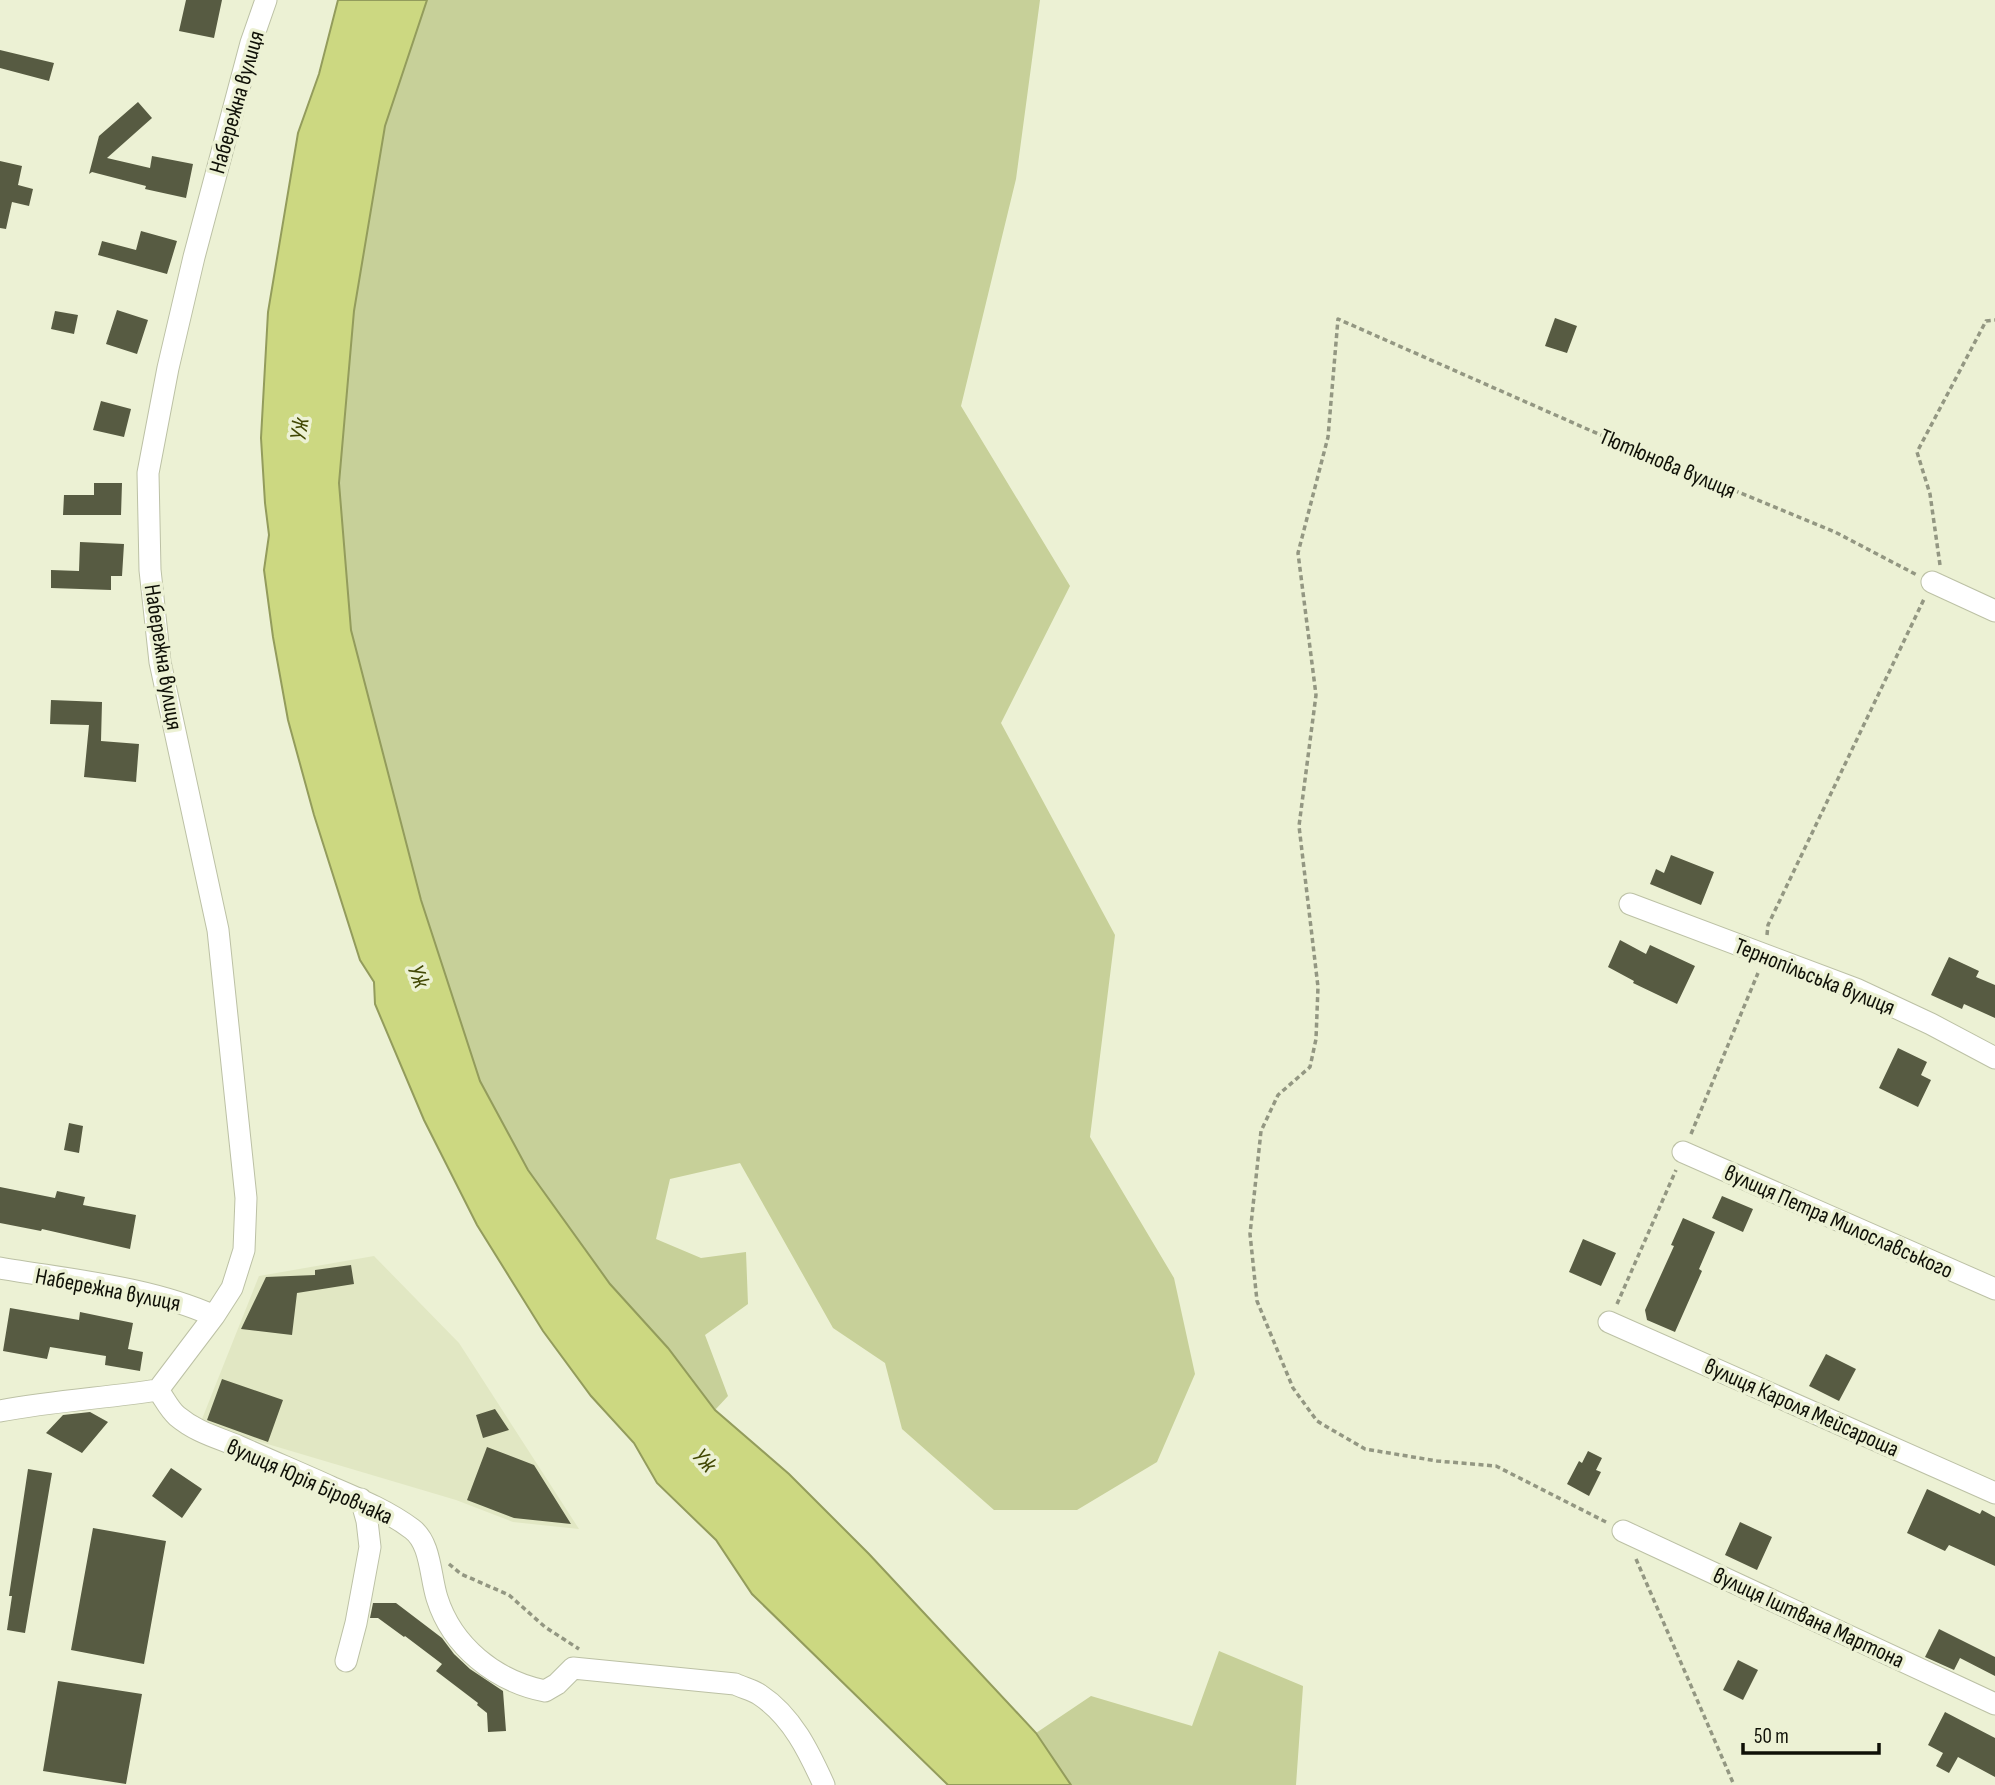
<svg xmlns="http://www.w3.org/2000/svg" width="1995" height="1785" font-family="'Sofia Sans Condensed',sans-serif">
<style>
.built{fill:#e1e7c3}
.green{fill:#c7d099}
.water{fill:#ccd881;stroke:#939c5c;stroke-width:2}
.building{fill:#575b42}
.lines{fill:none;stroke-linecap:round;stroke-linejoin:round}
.minor-casing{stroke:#bcc1a5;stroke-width:23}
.path{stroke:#939782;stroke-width:3.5;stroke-dasharray:5 3.5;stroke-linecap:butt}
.minor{stroke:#fff;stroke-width:21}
.labels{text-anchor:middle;stroke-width:7;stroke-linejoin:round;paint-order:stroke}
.street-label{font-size:23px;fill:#0f1007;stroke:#ecf1d4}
.water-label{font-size:24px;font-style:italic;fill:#424804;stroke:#ecf1d4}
</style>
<rect width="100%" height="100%" fill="#ecf1d4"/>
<path class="built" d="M374,1256L459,1343L579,1529L513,1522L456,1500L200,1424L259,1276Z"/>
<path class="green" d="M427,0H1040L1016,179L961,406L1070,586L1001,723L1115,935L1090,1137L1174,1278L1195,1374L1157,1462L1077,1510H994L902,1429L885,1363L833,1328L740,1163L670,1179L656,1239L701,1258L746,1252L748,1304L705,1335L728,1396L715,1410L668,1348L610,1284L528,1170L480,1081L421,900L351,630L339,483L354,311L385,126Z
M1219,1651L1303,1686L1296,1785H1071L1036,1733L1091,1696L1192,1726Z"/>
<path class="water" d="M338,0H427L385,126L354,311L339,483L351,630L421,900L480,1081L528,1170L610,1284L668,1348L715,1410L789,1474L869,1554L1036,1733L1071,1785H948L752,1594L716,1540L657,1483L634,1443L591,1396L543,1331L477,1225L424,1120L375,1004L374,982L360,960L314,815L288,720L273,637L264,570L269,535L265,503L261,438L268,312L298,133L319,74Z"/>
<path class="building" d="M186,0H222L214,38L179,31Z
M0,50L54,63L49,81L0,68Z
M138,102L152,118L107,158L150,168L152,156L193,164L186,198L145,189L146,186L92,172L89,174L99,136Z
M0,161L22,166L18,185L33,189L29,206L12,202L6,229L0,228Z
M141,231L177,241L167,274L98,255L102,241L136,250Z
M117,310L148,320L137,354L106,344Z
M55,311L78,315L74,334L51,329Z
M1555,318L1577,326L1567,353L1545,346Z
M101,401L131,409L124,437L93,430Z
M94,483H122L121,515H63L64,495H94Z
M80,542L124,544L122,576H111V590L51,588V570L79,571Z
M51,700L102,702L101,741L139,744L136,782L84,777L89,725L50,724Z
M1671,855L1714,872L1701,905L1650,884L1656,869L1664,873Z
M1620,940L1646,954L1650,945L1695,966L1677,1004L1633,983L1634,981L1608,967Z
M1949,957L1979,971L1976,977L1995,985V1018L1964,1004L1962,1009L1931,995Z
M1898,1048L1927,1062L1921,1075L1931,1080L1918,1107L1879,1088Z
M69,1123L83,1126L79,1153L64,1150Z
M0,1187L55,1198L57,1191L85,1197L83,1205L136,1215L130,1249L42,1229L41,1231L0,1223Z
M1722,1196L1753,1209L1743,1232L1712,1218Z
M1683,1218L1715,1232L1699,1269L1702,1271L1675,1332L1647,1320L1645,1310L1674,1246L1671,1245Z
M1583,1239L1616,1253L1601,1286L1569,1272Z
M351,1265L354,1284L297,1293L292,1335L241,1329L266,1277L315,1275V1270Z
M10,1308L79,1320L80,1312L133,1323L128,1349L143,1352L140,1371L105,1365L106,1356L50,1347L47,1359L3,1351Z
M1826,1354L1856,1369L1839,1401L1809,1386Z
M222,1379L283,1400L268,1442L207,1420Z
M495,1409L509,1430L483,1438L476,1415Z
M90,1412L108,1422L82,1453L46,1433L63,1415Z
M487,1447L534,1465L571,1524L514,1518L467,1500Z
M1588,1451L1602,1458L1596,1470L1601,1472L1589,1496L1567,1484L1579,1461L1582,1463Z
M171,1468L202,1489L182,1518L152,1496Z
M28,1469L52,1473L25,1633L7,1630L12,1596H9Z
M1927,1489L1980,1514L1982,1510L1995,1517V1566L1949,1545L1945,1551L1907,1533Z
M1740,1522L1772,1537L1757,1570L1725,1555Z
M93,1528L166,1541L144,1664L71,1650Z
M373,1603H396L442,1638L454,1654L470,1669L503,1691L506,1731L488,1732L487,1713L477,1705L478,1703L436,1671L442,1664L405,1636L404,1637L378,1618H370Z
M1939,1629L1995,1657V1676L1960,1658L1954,1670L1925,1657Z
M1738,1660L1758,1670L1743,1700L1723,1690Z
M58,1681L142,1694L126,1784L43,1771Z
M1945,1712L1995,1738V1777L1958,1757L1949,1773L1936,1766L1943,1753L1928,1745Z"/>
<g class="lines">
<g class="minor-casing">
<path id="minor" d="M1932,582L1995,611
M1630,904L1856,989L1931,1024L1995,1058
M1683,1152L1995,1289
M0,1268C70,1280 150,1287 214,1316
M1609,1322L1995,1493
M158,1390L214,1316L232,1288L244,1250L246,1198L218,930L160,662L150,570L148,473L168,368L194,257L251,43L266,0
M0,1411C52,1401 105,1398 158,1390C164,1398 169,1409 177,1416C196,1432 216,1437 238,1446C269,1460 300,1473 331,1487C359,1499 388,1511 412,1529C431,1543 430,1576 437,1598C452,1646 495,1681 545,1691L557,1684L573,1668L735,1684C743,1688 753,1690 760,1695C792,1716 809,1752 824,1785
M1623,1531L1995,1704
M346,1661L356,1623L370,1547L367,1521L361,1499"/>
</g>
<path class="path" d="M1940,565L1930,494L1917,452L1986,321L1995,320
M1767,935L1768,925L1925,597
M1691,1134L1758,973
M1617,1304L1676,1170
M1606,1522L1496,1466L1437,1461L1365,1449L1317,1421L1293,1388L1257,1301L1250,1234L1261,1131L1278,1095L1310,1067L1316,1039L1318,987L1299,826L1316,695L1298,553L1328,437L1338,319L1612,440L1835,532L1917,575
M1636,1559L1734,1785
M449,1564L461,1574L509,1595L545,1627L579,1649"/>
<use href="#minor" class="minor"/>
</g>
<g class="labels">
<g class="street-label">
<text transform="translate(236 102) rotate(-74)" y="8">Набережна вулиця</text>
<text transform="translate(1668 463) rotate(23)" y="8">Тютюнова вулиця</text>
<text transform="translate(164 657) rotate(81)" y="8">Набережна вулиця</text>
<text transform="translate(1815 976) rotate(22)" y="8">Тернопільська вулиця</text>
<text transform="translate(1839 1221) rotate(24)" y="8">вулиця Петра Милославського</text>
<text transform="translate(108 1289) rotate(11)" y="8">Набережна вулиця</text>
<text transform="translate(1802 1407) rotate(24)" y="8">вулиця Кароля Мейсароша</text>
<text transform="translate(310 1481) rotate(24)" y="8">вулиця Юрія Біровчака</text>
<text transform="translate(1809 1617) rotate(25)" y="8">вулиця Іштвана Мартона</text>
</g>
<g class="water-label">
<text transform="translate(299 429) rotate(-81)" y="8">Уж</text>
<text transform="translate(419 976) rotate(69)" y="8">Уж</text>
<text transform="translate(705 1460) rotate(48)" y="8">Уж</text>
</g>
</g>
<path d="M1743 1743v10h136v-10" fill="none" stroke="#0f1007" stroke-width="3.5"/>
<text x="1754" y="1743" font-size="21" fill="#0f1007" stroke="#ecf1d4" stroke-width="5" paint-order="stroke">50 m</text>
</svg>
